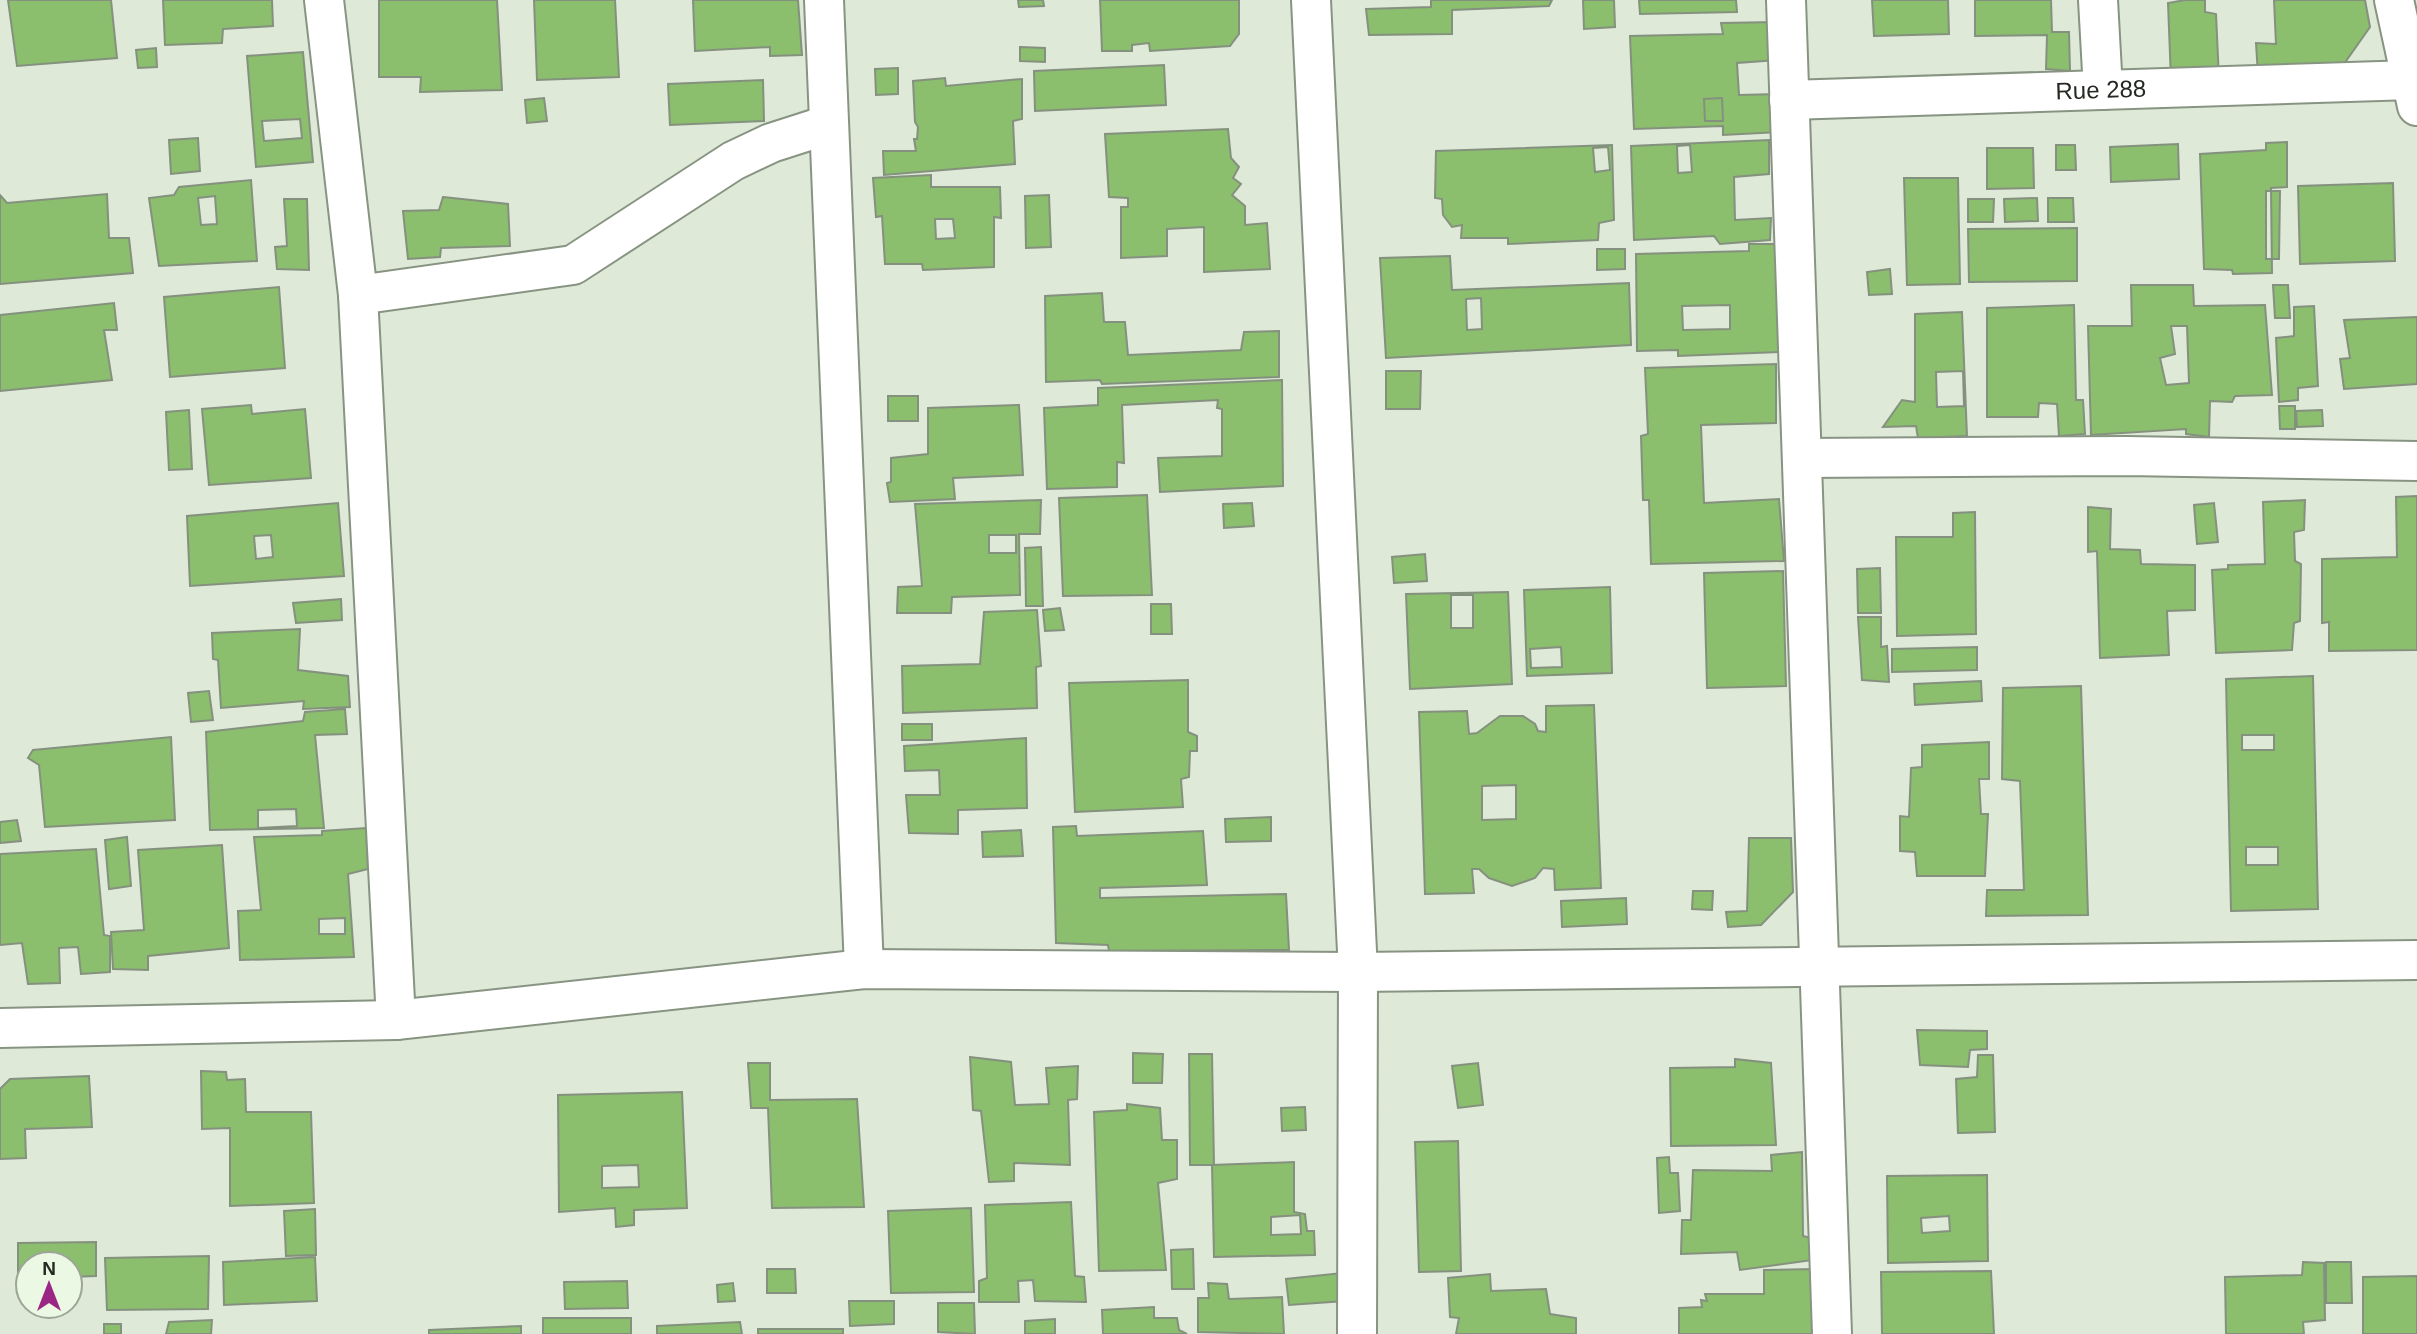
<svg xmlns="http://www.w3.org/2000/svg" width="2417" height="1334" font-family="Helvetica,sans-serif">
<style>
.building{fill:#8bbe6d;stroke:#85917f;stroke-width:2;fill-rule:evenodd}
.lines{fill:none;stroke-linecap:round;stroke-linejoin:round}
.street-casing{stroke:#889482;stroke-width:42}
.street{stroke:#fff;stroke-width:38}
.labels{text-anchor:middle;stroke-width:5;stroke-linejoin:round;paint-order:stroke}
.street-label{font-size:24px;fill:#252922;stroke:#ebf8e4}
</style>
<rect width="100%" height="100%" fill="#deead7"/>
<path class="building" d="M8,0H111L117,58L17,66Z
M163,0H272L273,26L223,29L222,43L165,45Z
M379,0H497L502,90L420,92L421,77H379Z
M534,0H615L619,77L537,80Z
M693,0H798L802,55L770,56V47L695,51Z
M1018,0H1043L1044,6L1019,7Z
M1100,0H1239V34L1230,46L1150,51L1149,43L1132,45V51H1102Z
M1431,0H1552L1549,6L1452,10V34L1369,35L1366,9L1431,7Z
M1583,0H1614L1615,27L1584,29Z
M1639,0H1736L1737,12L1640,14Z
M1872,0H1948L1949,34L1874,36Z
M1975,0H2051L2052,32H2069L2070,71L2046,69L2047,35L1975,36Z
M2185,0H2205V12L2216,14L2219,79L2171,80L2168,3Z
M2274,0H2365L2370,27L2339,71L2258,76L2256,43L2276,44Z
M1776,22L1777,60L1737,63L1739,95L1779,94L1781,132L1723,135V126L1634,129L1630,36L1723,34L1721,23ZM1722,98L1723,121H1705L1704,99Z
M1020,47L1045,48V62L1020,61Z
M156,48L157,67L138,68L136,50Z
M303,52L313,162L256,167L247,56ZM300,119L302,138L264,141L262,121Z
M1164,65L1166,105L1035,111L1034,71Z
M898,68V94L876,95L875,69Z
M945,78L946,86L1022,79V119L1013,121L1015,164L884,175L883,151H916L914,139H917L918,127L915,122L913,81Z
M763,80L764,121L670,125L668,84Z
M544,98L547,121L527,123L525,100Z
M1722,98L1723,121H1705L1704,99Z
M1228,129L1231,158L1239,167L1233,178L1241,184L1232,195L1245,206V225L1267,223L1270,269L1204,272V227L1167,229V256L1121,258V207H1128V198L1109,197L1105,134Z
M198,138L200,171L171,174L169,140Z
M1769,140V174L1734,177L1735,220L1771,218L1770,240L1720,244L1714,236L1634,240L1631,146ZM1690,145L1692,172L1678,173L1677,146Z
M2287,142V187L2271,188L2272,273L2233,274L2232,270L2204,269L2200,154L2266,150V143Z
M2178,144L2179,179L2111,182L2110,147Z
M1612,145L1614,220L1599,223L1598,240L1508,244V238H1461L1462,225L1452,227L1443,215L1442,199L1435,198L1436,151ZM1608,147L1610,170L1595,172L1593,148Z
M2056,145H2075L2076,170H2056Z
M1987,148H2033L2034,188L1987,189Z
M931,175V187H1000L1001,218L994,217V267L923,270L922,264H885L882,216L876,217L873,178ZM935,219H953L955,238L936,239Z
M1904,178H1958L1960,284L1907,285Z
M251,180L257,261L159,266L149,198L174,195L179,187ZM215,196L217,224L201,225L198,198Z
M2393,183L2395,261L2300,264L2298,186Z
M2266,191H2280L2279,259H2266Z
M107,194L109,238H129L133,273L0,284V195L7,203Z
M1049,195L1051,247L1026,248L1025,196Z
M443,197L508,204L510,246L441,248L440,257L408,259L403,211L439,210Z
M2037,198L2038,221L2005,222L2004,199Z
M2048,198H2073L2074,222H2048Z
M284,199H307L309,270L277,269L275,247L287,246Z
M1968,199H1994L1993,222H1968Z
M2077,228V281L1969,282L1968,229Z
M1749,244H1781L1783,352L1678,356V350L1637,351L1636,254L1749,251ZM1730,305V329L1683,330L1682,306Z
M1597,249H1625V269L1597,270Z
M1450,256L1452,290L1629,283L1631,345L1386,358L1380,258ZM1481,298L1482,329L1467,330L1466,299Z
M1890,269L1892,294L1869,295L1867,272Z
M2131,285H2193L2194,306L2265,305L2272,395L2235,396L2232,402L2210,401L2209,437L2186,434V429L2091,435L2088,326H2132ZM2171,326H2187L2189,383L2166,385L2160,358L2175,354Z
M2273,285H2288L2290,318H2275Z
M279,287L285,368L170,377L164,297Z
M1102,293L1104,322H1125L1128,355L1241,350L1244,332L1279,331V377L1102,384L1100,380L1046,382L1045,296Z
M114,303L117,330H104L112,380L0,391V315Z
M2074,305L2076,400H2083L2085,434L2059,436L2057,404L2039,403L2038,417H1987V308Z
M2314,306L2318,386L2298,388V400L2279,402L2276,338L2294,336V307Z
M1962,312L1967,436L1918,438L1916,426L1883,427L1902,400L1915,402V314ZM1963,371L1964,406L1937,407L1936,372Z
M2417,317V384L2344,389L2340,359L2350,358L2344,320Z
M1776,364V423L1701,425L1704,503L1779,499L1784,561L1651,564L1649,500H1643L1641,436L1648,434L1645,368Z
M1386,371H1421L1420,409H1386Z
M1282,380L1283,486L1160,492L1158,458L1222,456V409L1217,408L1218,400L1122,405L1124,463L1117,462V487L1047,489L1044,408L1098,405V388Z
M888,396H918V421H888Z
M251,405L252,414L305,409L311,478L209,485L202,409Z
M1019,405L1023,475L953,478L955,499L890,502L887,483L891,482V458L928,454V408Z
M2279,406H2295V429H2280Z
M189,410L192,469L169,470L166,412Z
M2322,410L2323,426L2297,427L2296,411Z
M1147,495L1152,595L1063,596L1059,498Z
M2417,496V650L2329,651V622L2322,623V559L2397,557L2396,497Z
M1041,500L1040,534H1019L1020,595L952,597L951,613H897L898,587L922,586L915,504ZM989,535H1016V553H989Z
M2305,500L2304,530L2294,532L2295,561L2301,564L2300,621L2294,623L2292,650L2216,653L2212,570L2228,569V565L2265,564L2263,502Z
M338,503L344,576L190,586L187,516ZM271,535L273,557L256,559L254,536Z
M1252,503L1254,526L1224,528L1223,504Z
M2214,503L2218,542L2197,544L2194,505Z
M2088,507L2111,509L2110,549L2140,550L2141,564L2195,565V610L2167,611L2169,655L2100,658L2097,551L2088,552Z
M1975,512L1976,634L1897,636L1896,537H1953V513Z
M1041,547L1043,606H1026L1025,548Z
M1425,554L1427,581L1394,583L1392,557Z
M1880,568L1881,613H1858L1857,569Z
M1783,571L1786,686L1707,688L1704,573Z
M1610,587L1612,673L1527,676L1524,590ZM1561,647L1562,667L1531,668L1530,649Z
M1508,592L1512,684L1410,689L1406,594ZM1451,595H1473V628H1451Z
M341,599L342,620L296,623L293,603Z
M1151,604H1171L1172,634H1151Z
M1060,608L1064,630L1045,631L1043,610Z
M1037,610L1041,666L1036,667L1037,708L903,713L902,666L980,664L984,612Z
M1858,617H1881V647L1887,646L1889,682L1862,680Z
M300,629L298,670L348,676L350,707L303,709L304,701L221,708L218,660L213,659L212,633Z
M1977,647V670L1892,672V649Z
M2313,676L2318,909L2231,911L2226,679ZM2242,735H2274V750H2242ZM2246,847H2278V865H2246Z
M1188,680V732L1197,736V751H1190L1189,777L1181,779L1183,807L1075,812L1069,683Z
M1981,681L1982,701L1915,705L1914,684Z
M2081,686L2088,915L1986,916L1987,890H2024L2020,781L2002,779L2003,688Z
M209,691L213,720L191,722L188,693Z
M1594,705L1601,888L1555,890L1554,869L1543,868L1535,878L1512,886L1489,878L1479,869H1472L1474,893L1425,894L1419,712L1467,711L1469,734L1477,733L1500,716H1523L1535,724L1538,731L1546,732V706ZM1516,785V819L1482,820V786Z
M345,709L347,734L315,735L324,828L210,830L206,732L303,721L305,712ZM296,809L297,826L258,828V810Z
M902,724H932V740H902Z
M171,737L175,820L45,827L39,765L28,758L33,750Z
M1026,738L1027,808L958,810V834L909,833L906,795H940L939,770L905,771L904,746Z
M1989,742V779H1979L1981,814H1988L1985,876H1917L1915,852L1900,851V816L1909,817L1911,768L1922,767V745Z
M1271,817V841L1226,842L1225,819Z
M17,820L21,841L0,843V822Z
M1076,826L1077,836L1203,831L1207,885L1100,888V898L1286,894L1289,950L1109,951L1108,945L1056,943L1053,827Z
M366,828L368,869L348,874L354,957L240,960L238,911L261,910L254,837L322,835V831ZM345,918V934H319V919Z
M1021,830L1023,856L983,857L982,832Z
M127,837L131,886L109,889L105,840Z
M1749,838H1791L1793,892L1761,925L1728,927L1726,912L1747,911Z
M222,845L229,948L148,956V970L113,969L111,932L144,930L138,850Z
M96,849L104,935L110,936V972L81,974L78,947L59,948L60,983L28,984L22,943L0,945V854Z
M1693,891H1713L1712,910L1692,909Z
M1626,898L1627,924L1562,927L1561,901Z
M1917,1030L1987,1031V1049L1970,1050L1968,1067L1920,1065Z
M1133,1053L1163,1054L1162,1083H1133Z
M1189,1054H1212L1214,1165H1190Z
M1978,1055H1993L1995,1132L1958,1133L1956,1079L1977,1077Z
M970,1057L1011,1062L1015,1105L1049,1104L1046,1068L1078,1066L1077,1099L1068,1100L1070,1165L1014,1163V1181L989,1182L981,1111L973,1110Z
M1735,1059L1771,1063L1776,1145L1671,1146L1670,1068L1735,1067Z
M748,1063H770V1100L857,1099L864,1207L772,1208L768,1108H751Z
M1478,1063L1483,1105L1458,1108L1452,1066Z
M201,1071L226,1072L227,1080L245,1079L246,1112H311L314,1203L230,1206V1128L202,1129Z
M89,1076L92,1127L25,1129L26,1158L0,1159V1089L10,1079Z
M682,1092L687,1208L634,1210V1225L616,1227L615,1208L559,1212L558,1095ZM638,1165L639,1187L602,1188V1166Z
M1127,1104L1160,1108L1162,1140H1177V1179L1158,1183L1166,1270L1099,1271L1094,1112L1127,1110Z
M1305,1107L1306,1130L1282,1131L1281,1108Z
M1458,1141L1461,1271L1419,1272L1415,1142Z
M1802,1152L1803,1236L1811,1238L1813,1260L1740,1270L1737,1252L1681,1254L1682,1220H1691L1693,1170L1772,1171L1771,1155Z
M1669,1157L1670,1173H1678L1680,1211L1659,1213L1657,1158Z
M1294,1162V1212L1305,1214L1307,1231H1314L1315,1255L1214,1257L1212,1165ZM1300,1215L1301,1234L1271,1235V1217Z
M1987,1175L1988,1261L1888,1263L1887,1176ZM1949,1216L1950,1231L1922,1233L1921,1218Z
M1071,1202L1075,1276L1084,1277L1086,1302L1035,1301L1033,1280L1018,1281L1019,1302H979V1281L987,1278L985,1205Z
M971,1208L974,1292L891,1293L888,1211Z
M315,1209L316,1255L286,1256L284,1211Z
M96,1242V1276L70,1277V1264H28V1278H18V1243Z
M1193,1249L1194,1289H1172L1171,1250Z
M209,1256L208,1309L107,1310L105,1258Z
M315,1257L317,1301L224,1305L223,1262Z
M2303,1262L2324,1263L2325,1320L2303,1322L2304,1334H2226L2225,1277L2302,1275Z
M2326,1262H2351L2352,1303H2326Z
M767,1269H795L796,1293H767Z
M1814,1269L1816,1334H1679V1308L1702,1307L1701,1300L1707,1301L1705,1294H1764V1270Z
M1991,1271L1994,1334H1882L1881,1272Z
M1342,1273L1345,1301L1289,1305L1286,1279Z
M1490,1274L1491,1291L1546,1289L1550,1314L1576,1318V1334H1456L1459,1318L1450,1317L1448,1278Z
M2417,1276V1334H2363V1277Z
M627,1281L628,1308L565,1309L564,1282Z
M733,1283L735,1301L718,1302L717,1285Z
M1208,1283L1227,1284L1229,1299L1282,1297L1284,1334L1198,1332V1298H1209Z
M849,1301H894V1324L850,1326Z
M938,1303H974L975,1334L938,1332Z
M1154,1307V1318H1177L1179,1330L1187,1334H1103L1102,1310Z
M543,1318H631V1334H543Z
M1055,1319V1334H1025V1321Z
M212,1320L211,1334H166L169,1322Z
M740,1322L742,1334H657V1326Z
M104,1324H121V1334H104Z
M521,1326V1334H429V1330Z
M758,1329H843V1334H758Z"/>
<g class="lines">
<g class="street-casing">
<g id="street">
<path d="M324,0L358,295L396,1020"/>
<path d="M824,0L864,969"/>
<path d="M1311,0L1358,972L1357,1334"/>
<path d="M1786,0L1832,1334"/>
<path d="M2098,0L2103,90"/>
<path d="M2394,0L2417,106"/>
<path id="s1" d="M1789,100L2412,80"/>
<path d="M358,295L573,265L733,161L771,143L827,125"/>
<path d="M1802,458L2127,456L2417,461"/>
<path d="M0,1028L396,1020L864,969L1358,972L2417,960"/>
</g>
</g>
<use href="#street" class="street"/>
</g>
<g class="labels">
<g class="street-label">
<text dy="8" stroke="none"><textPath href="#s1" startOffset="312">Rue 288</textPath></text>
</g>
</g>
<g transform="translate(49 1285)"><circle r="33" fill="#ebf8e4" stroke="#9ca596" stroke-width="2"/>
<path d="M0-5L12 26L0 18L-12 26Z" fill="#9a2784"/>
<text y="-10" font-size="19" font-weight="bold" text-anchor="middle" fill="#252922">N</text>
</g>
</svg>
